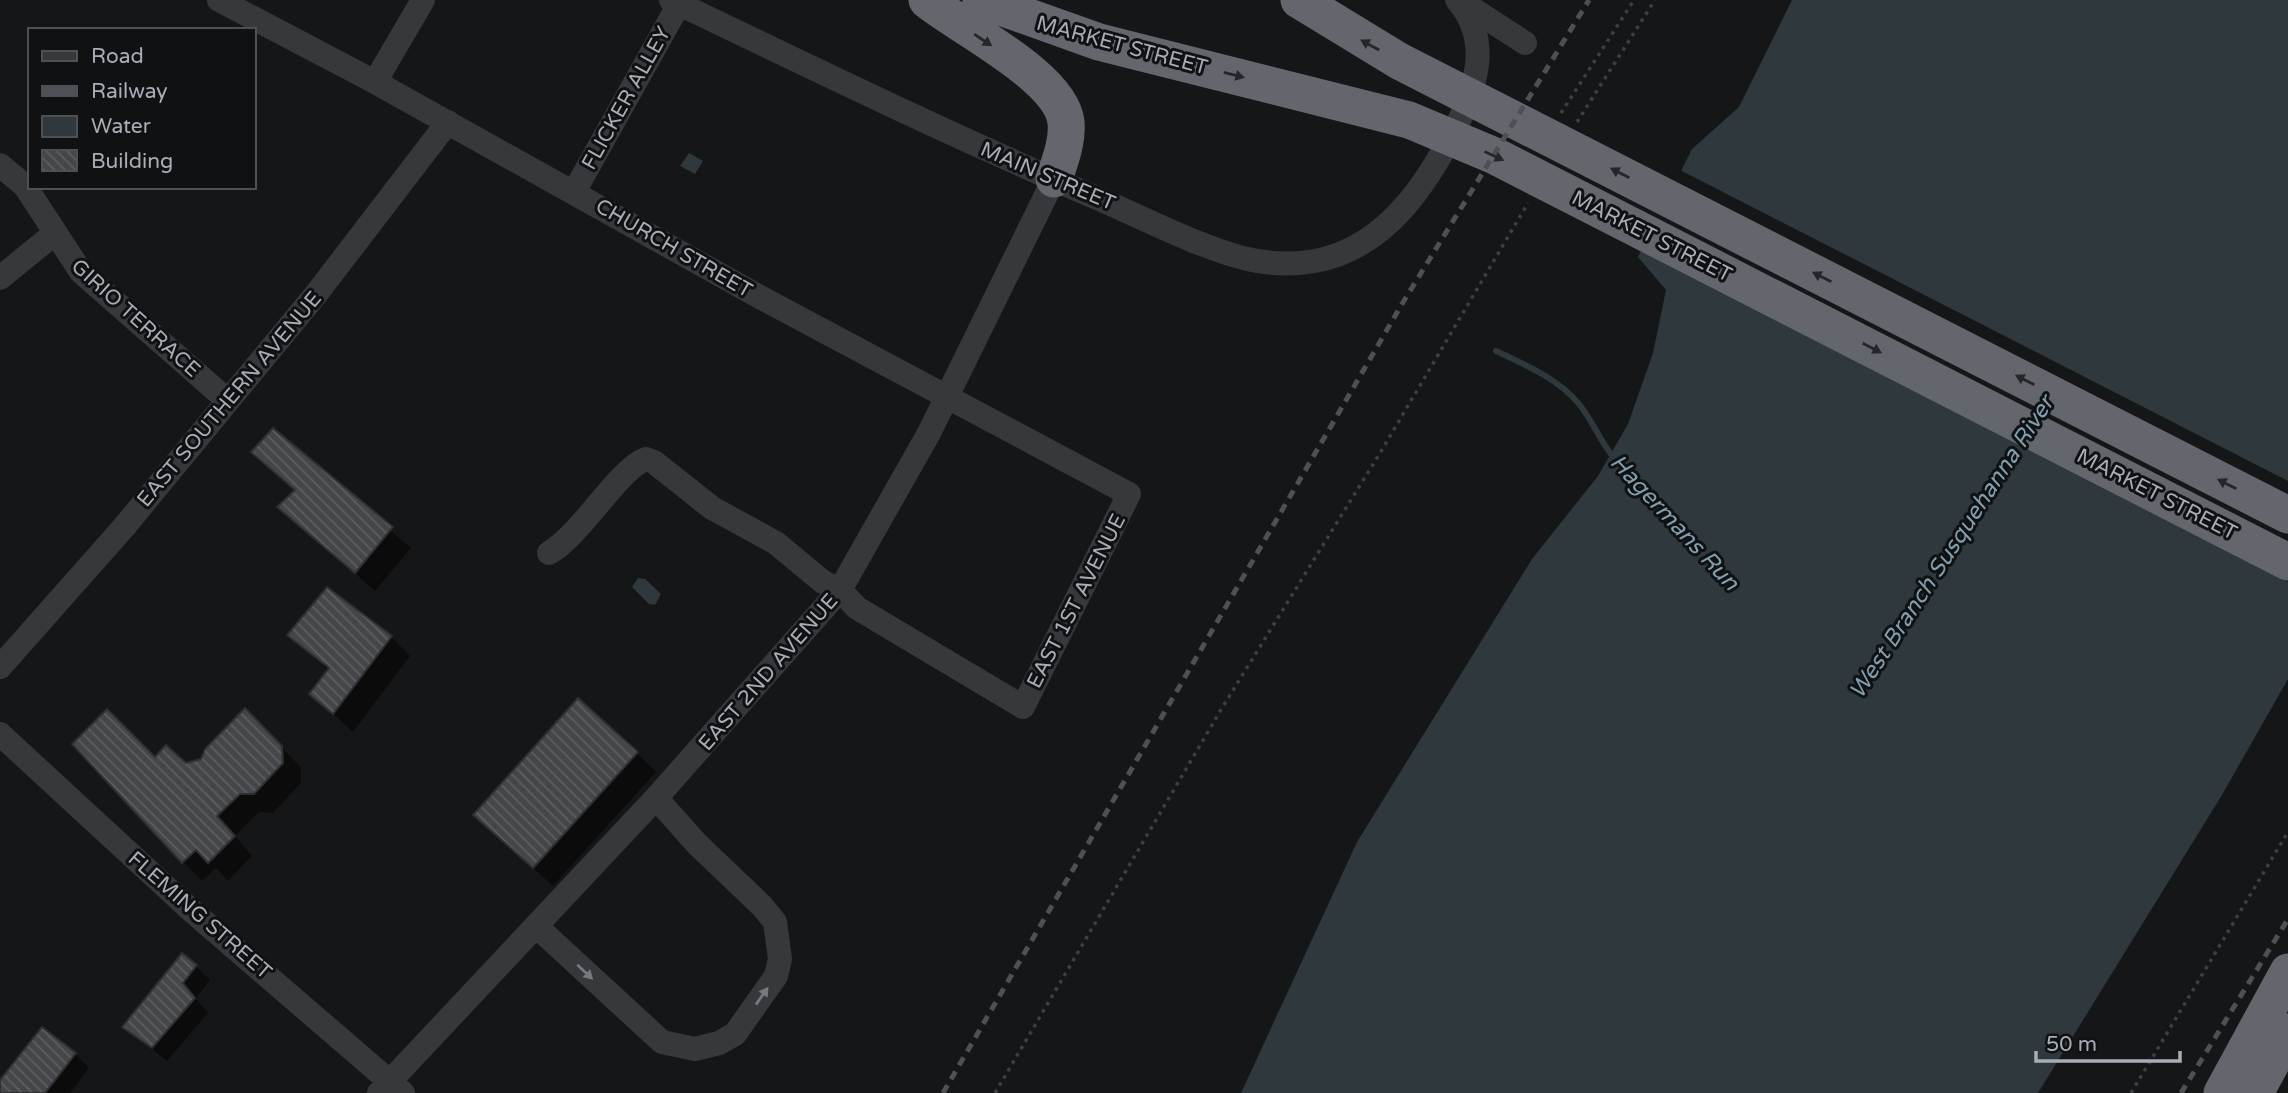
<svg xmlns="http://www.w3.org/2000/svg" width="2288" height="1093" font-family="'Varela Round',sans-serif">
<style>
.water{fill:#2e383d}
.pier{fill:#151617}
.shadow{fill:#0007}
.lines{fill:none;stroke-linecap:round;stroke-linejoin:round}
.stream{stroke:#2e383d;stroke-width:6}
.building{fill:url(#building-back-hatch);stroke:#2f3033;stroke-width:2}
.path{stroke:#3d3f43;stroke-width:3.5;stroke-dasharray:3.5 5;stroke-linecap:butt}
.minor{stroke:#37383c;stroke-width:24}
.highway{stroke:#63676d;stroke-width:37}
.rail{stroke:#4e5055;stroke-width:5;stroke-dasharray:9 7;stroke-linecap:butt}
.oneway{fill:#252629}
.oneway2{fill:#757980}
.labels{text-anchor:middle;stroke-width:6;stroke-linejoin:round;paint-order:stroke}
.street-label{font-size:21px;fill:#a8aeb7;stroke:#101112}
.water-label{font-size:23px;font-style:italic;fill:#809fb0;stroke:#101112}
</style>
<defs>
<pattern id="building-back-hatch" width="6" height="6" patternUnits="userSpaceOnUse" patternTransform="scale(1.75)"><rect width="6" height="6" fill="#44464a"/><path d="M-1 5l2 2M0 0l6 6M5-1l2 2" fill="none" stroke="#5c5e62"/></pattern>
</defs>
<rect width="100%" height="100%" fill="#151617"/>
<path class="water" d="M1792,0H2288V679L2222,795L2038,1093H1241L1357,842L1532,559L1598,476L1628,424L1653,353L1666,290L1638,257L1692,149L1739,107Z
M689,153L703,161L695,174L680,166Z
M638,578L645,579L661,594L655,605L649,604L632,587Z"/>
<path class="pier" d="M1678,169L2288,481V582L1638,249Z"/>
<path class="shadow" d="M273,430L411,548L375,591L280,507L296,491L253,452Z
M289,635L391,637L410,656L353,732L312,694L329,671Z
M245,711L301,767V783L273,813L259,812L235,836L252,856L228,881L216,868L202,881L183,862L155,760L186,764L203,760Z
M637,753L656,772L553,886L494,834Z
M196,966L210,980L196,999L208,1013L167,1061L124,1027Z
M75,1054L89,1068L70,1093H0V1083Z"/>
<g class="lines">
<path class="stream" d="M1496,351C1524,364 1559,379 1579,404C1593,421 1600,442 1615,459"/>
</g>
<path class="building" d="M273,428L393,527L355,573L277,507L295,490L251,452Z
M327,587L392,636L333,714L309,694L329,668L287,635Z
M578,698L638,752L533,868L473,815Z
M245,708L282,746L283,763L254,794H240L217,816L235,836L208,863L196,850L182,863L72,744L107,709L155,757L166,745L186,763L201,759L205,749Z
M182,953L197,965L183,983L195,998L152,1048L122,1027Z
M42,1027L76,1053L45,1093H0V1080Z"/>
<g class="lines">
<path class="path" d="M1561,113L1634,0
M1577,122L1655,0
M995,1093L1222,708L1380,453L1528,203
M2131,1093L2288,832"/>
<path class="minor" d="M219,0L375,82L758,296L1129,494L1023,707L857,608L840,590L823,582L776,543L712,508L654,462L646,459C618,469 583,533 549,553
M671,0C810,67 948,134 1090,195C1140,216 1193,245 1247,259C1269,264 1292,265 1315,261C1386,248 1428,183 1458,123C1478,81 1490,38 1457,0
M1465,4L1525,43
M375,82L423,0
M0,165L25,186L81,272L227,400
M574,192L679,4
M0,278L54,234
M0,667L124,527L317,293L448,122
M0,734L193,912L403,1093
M536,926L662,1042L695,1049L719,1043L735,1034L776,976L780,959L775,922L762,906L697,844L656,798
M379,1093L656,798L840,590L929,433L1054,179"/>
<path class="highway" d="M927,0C963,29 1061,77 1066,122C1068,141 1060,161 1054,179
M981,0L1099,42L1409,120L1495,156L2288,562
M1299,0L1399,61L2288,515
M2222,1093L2288,972
M2255,1093L2288,1032"/>
<path class="rail" d="M943,1093L1402,304L1589,0
M2181,1093L2288,919"/>
</g>
<defs><path id="oneway-solid" d="M-6-.8H1V-3.2L6.5 0L1 3.2V.8H-6Z" transform="scale(1.75)"/></defs>
<g class="oneway">
<use href="#oneway-solid" transform="translate(983 40) rotate(34)"/>
<use href="#oneway-solid" transform="translate(1370 45) rotate(-151)"/>
<use href="#oneway-solid" transform="translate(1234 75) rotate(14)"/>
<use href="#oneway-solid" transform="translate(1494 156) rotate(25)"/>
<use href="#oneway-solid" transform="translate(1620 173) rotate(-153)"/>
<use href="#oneway-solid" transform="translate(1822 277) rotate(-153)"/>
<use href="#oneway-solid" transform="translate(1872 348) rotate(27)"/>
<use href="#oneway-solid" transform="translate(2025 380) rotate(-153)"/>
<use href="#oneway-solid" transform="translate(2227 484) rotate(-153)"/>
</g>
<g class="oneway2">
<use href="#oneway-solid" transform="translate(585 972) rotate(43)"/>
<use href="#oneway-solid" transform="translate(762 996) rotate(-55)"/>
</g>
<g class="labels">
<g class="street-label">
<text transform="translate(1122 45) rotate(15)" y="7">MARKET STREET</text>
<text transform="translate(626 98) rotate(-61)" y="7">FLICKER ALLEY</text>
<text transform="translate(1048 176) rotate(23)" y="7">MAIN STREET</text>
<text transform="translate(1652 236) rotate(27)" y="7">MARKET STREET</text>
<text transform="translate(674 248) rotate(30)" y="7">CHURCH STREET</text>
<text transform="translate(136 318) rotate(42)" y="7">GIRIO TERRACE</text>
<text transform="translate(229 399) rotate(-50)" y="7">EAST SOUTHERN AVENUE</text>
<text transform="translate(2157 494) rotate(27)" y="7">MARKET STREET</text>
<text transform="translate(1076 601) rotate(-63)" y="7">EAST 1ST AVENUE</text>
<text transform="translate(768 672) rotate(-49)" y="7">EAST 2ND AVENUE</text>
<text transform="translate(200 915) rotate(41)" y="7">FLEMING STREET</text>
</g>
<g class="water-label">
<text transform="translate(1675 522) rotate(47)" y="8">Hagermans Run</text>
<text transform="translate(1951 547) rotate(-57)" y="8">West Branch Susquehanna River</text>
</g>
</g>
<rect x="28" y="28" width="228" height="161" fill="#101112" stroke="#4d5054" stroke-width="2"/>
<rect x="42" y="51" width="35" height="10" fill="#37383c" stroke="#4d5054" stroke-width="2"/>
<text x="91" y="63" font-size="21" fill="#a8aeb7">Road</text>
<rect x="42" y="86" width="35" height="10" fill="#4e5055" stroke="#4d5054" stroke-width="2"/>
<text x="91" y="98" font-size="21" fill="#a8aeb7">Railway</text>
<rect x="42" y="116" width="35" height="21" fill="#2e383d" stroke="#4d5054" stroke-width="2"/>
<text x="91" y="133" font-size="21" fill="#a8aeb7">Water</text>
<rect x="42" y="150" width="35" height="21" fill="url(#building-back-hatch)" stroke="#4d5054" stroke-width="2"/>
<text x="91" y="168" font-size="21" fill="#a8aeb7">Building</text>
<path d="M2036 1051v10h144v-10" fill="none" stroke="#a8aeb7" stroke-width="3.5"/>
<text x="2046" y="1051" font-size="21" fill="#a8aeb7" stroke="#101112" stroke-width="5" paint-order="stroke">50 m</text>
</svg>
